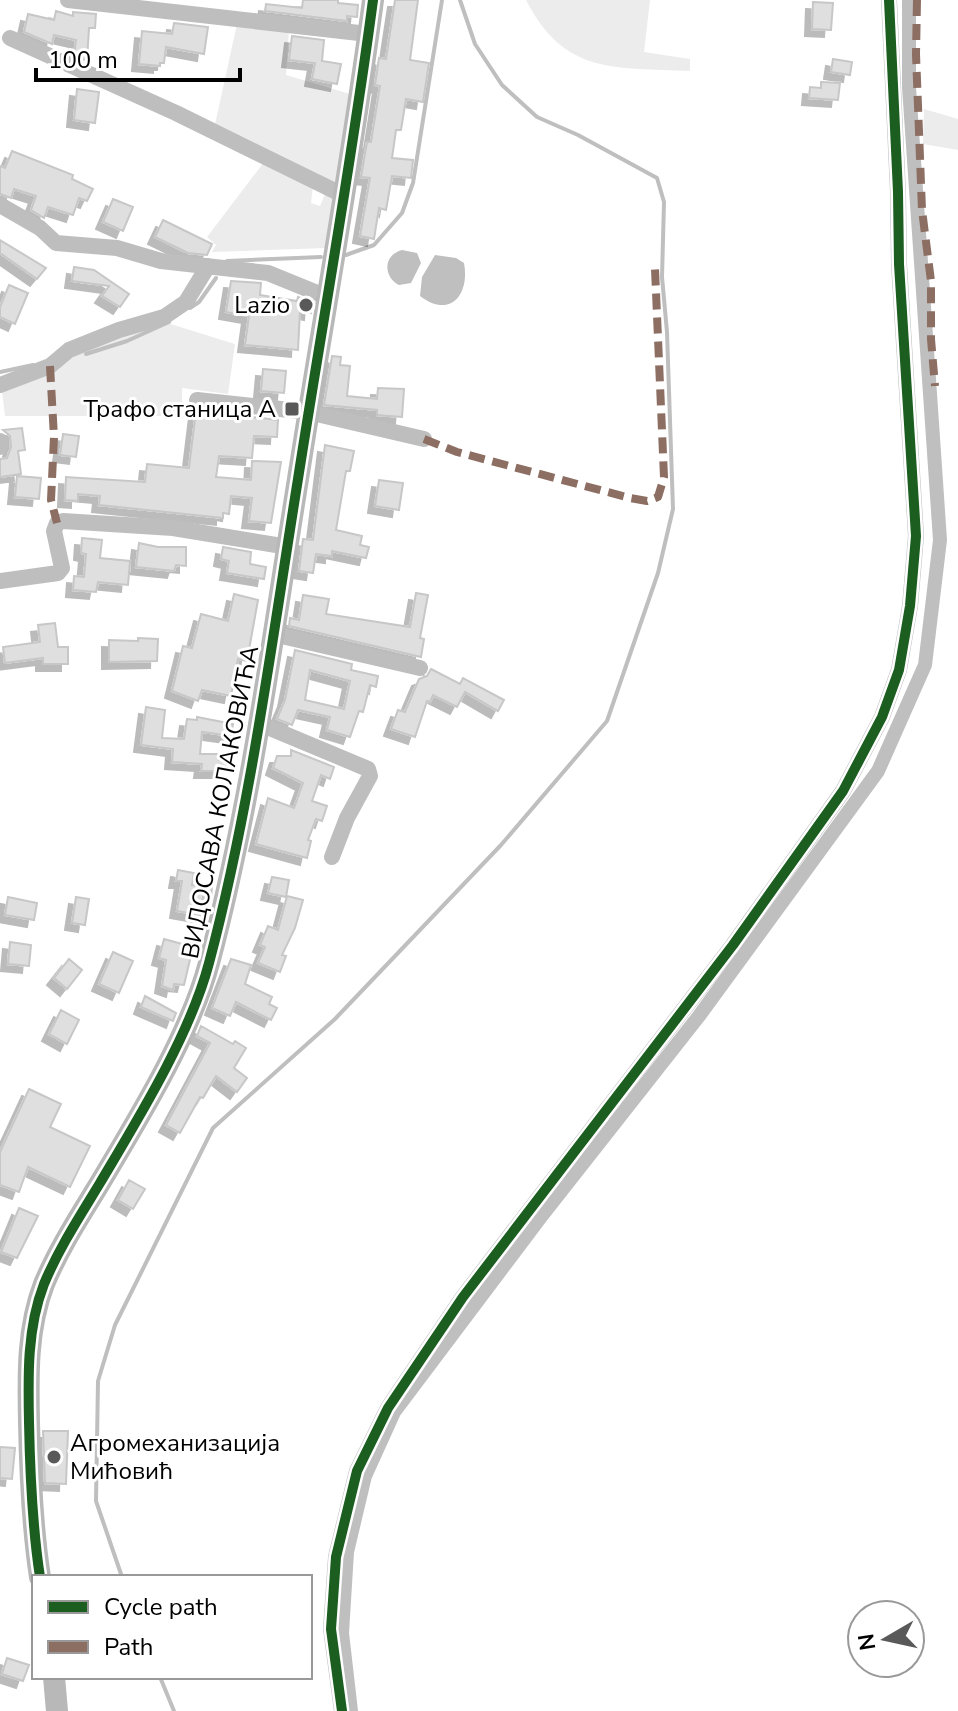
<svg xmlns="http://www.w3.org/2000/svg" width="958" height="1711" font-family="'Nunito Sans',sans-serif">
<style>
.green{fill:#ececec}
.water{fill:#bfbfbf}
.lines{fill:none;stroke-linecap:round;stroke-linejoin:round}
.stream{stroke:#bfbfbf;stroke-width:4}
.canal{stroke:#bfbfbf;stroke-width:14}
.building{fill:#dfdfdf;stroke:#c7c7c7;stroke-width:2;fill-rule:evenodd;filter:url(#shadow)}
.street{stroke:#bebebe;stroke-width:16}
.secondary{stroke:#b8b8b8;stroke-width:22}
.quiet{stroke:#8d6e63;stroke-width:8;stroke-dasharray:16 8;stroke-linecap:butt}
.cycleway-casing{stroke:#fff;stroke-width:15}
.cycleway{stroke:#1b5e20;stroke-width:10}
.poi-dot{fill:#595959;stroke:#fff;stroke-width:3}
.labels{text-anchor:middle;stroke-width:6;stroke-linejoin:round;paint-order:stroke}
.poi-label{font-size:24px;fill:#000;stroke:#fff;text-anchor:end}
.street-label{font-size:24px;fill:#000;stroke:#fff}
</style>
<defs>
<filter id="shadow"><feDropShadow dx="-7" dy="7" stdDeviation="0" flood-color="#0004"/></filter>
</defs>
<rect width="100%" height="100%" fill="#fff"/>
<path class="green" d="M526,0H650L644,52L690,59V71C615,67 565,76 526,0Z
M237,24L289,30L286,75L350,94L339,188L214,129Z
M924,109L958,119V150L923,144Z
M264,162L313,186L311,203L320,206L325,194L336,199L326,248L212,252L216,245L207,237Z
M164,322L235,344L228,394L182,388V416H5L2,391L82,349Z"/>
<path class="water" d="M402,250L417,253L421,263L411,283L399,285C383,277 383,255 402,250Z
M435,255L456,258L464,263C470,295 450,319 420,296L422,277Z"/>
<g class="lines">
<path class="stream" d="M346,255L374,245L402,213L413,183L442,0
M227,261L321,257
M190,308L199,302L216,278
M86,354L127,341L169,322
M0,372L33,365
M122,1577L96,1501L98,1381L115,1325L213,1128L335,1019L501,845L607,721L658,573L673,509L667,332L662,277L664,202L657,178L578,135L537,117L502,85L475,44L460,0
M160,1677L174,1711"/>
<path class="canal" d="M351,1711L342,1633L347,1552L365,1476L394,1412L540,1218L699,1016L878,771L925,665L940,540L909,87V0"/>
</g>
<path class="building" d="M303,0H338V3L358,5L357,17L347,16V21L265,11L266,4L302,8Z
M395,0H418L410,60L429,63L423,102L406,99L401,130H396L392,158L413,160L411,178L392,176L386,210L379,208L374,239L360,236L370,178L361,177L367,142H371L380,86L375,85L379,58L386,59Z
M813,2L833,3L831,30L812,29Z
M56,11L73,16V12L96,14L95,28H89L87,61L74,55L76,40L54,35L52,44L24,32L28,14L54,20Z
M174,23L208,27L204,54L166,47L164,63H160V66L139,64L142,31L172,34Z
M292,36L324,40L322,61L341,64L337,84L312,79L315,63L289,60Z
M833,59L852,62L850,75L831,72Z
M821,82L840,83L838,100L809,98L810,87L821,88Z
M77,89L99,92L95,123L74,120Z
M12,151L73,175L72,179L93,189L87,201L79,198L73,215L48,207L44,218L31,210L36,196L14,189L11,198L0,194V166L5,168Z
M113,199L133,207L123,231L103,222Z
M163,220L212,244L207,255L188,253L155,237Z
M0,240L46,268L37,279L0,253Z
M74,267L94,270L129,294L120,307L102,296L109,286L72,281Z
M231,281L261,283L260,295L297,301L298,297L312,303L311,313L300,311L298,350L245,345L249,316L226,312Z
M9,285L28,293L15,324L0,317V307Z
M332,356L341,357L340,365L350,366L347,396L377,399L378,388L404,389L402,417L377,415V410L324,405Z
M263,369L286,371L284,393L261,391Z
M196,411L278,420L277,437L254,436L252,458L219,456L216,477L251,480L252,461L281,462L271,523L249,521L252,498L231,496L229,514L223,513V518L99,505L100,496L78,494V501L65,500L66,477L145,482L147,464L189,468Z
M22,428L25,450L18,451L21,474L0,477V459L7,458L11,447L10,436L3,430Z
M63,434L79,436L76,457L60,455Z
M325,445L354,451L350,471H346L336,530L362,536L360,545L369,547L366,558L332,551V556L316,554L313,573L299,571L303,539L313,540Z
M17,476L41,478L39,499L15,497Z
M379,480L403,483L399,510L375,506Z
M82,538L102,540L100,558L130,561L128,585L98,582L96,592L73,590L74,576L84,577L86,554L81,553Z
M139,543L158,547H186V566L176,565L174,571L136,567Z
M223,547L251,552L250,564L266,567L264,579L227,573L229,561L221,559Z
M416,593L428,595L420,638L424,639L421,657L289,626L290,618L299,620L303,595L329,599L326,614L410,627Z
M234,594L258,600L247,661L238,659L231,696L202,690L198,701L172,691L183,646L192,648L201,614L228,621Z
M55,623L58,647H68V664H43V658L5,663L3,647L40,642L38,625Z
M138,638L158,639L157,661L109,662V640L138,641Z
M295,650L352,664L351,670L378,676L376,687L370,685L363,712L359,711L350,737L327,730L330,717L298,710L292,725L277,719L285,700ZM310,670L350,681L344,709L305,700Z
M431,669L460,684L463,678L504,700L498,711L465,692L457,707L433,695L430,702L427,701L415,737L391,729L398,710L405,712L419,679L427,676Z
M146,707L165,710L162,738L184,739L187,719L197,720V717L233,724L231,736L202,732L200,754H219V760H226V771H201L202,764L172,762L173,749L141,745Z
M291,750L334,767L330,779L321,775L312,801L327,806L322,821L316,819L308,840L311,841L307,858L256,844L268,798L294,808L303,783L273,768L277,756H291Z
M178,870L194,873L192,885L212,887L211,898L203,897L200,915L177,911L182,881H176Z
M272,877L289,880L286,897L268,893Z
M287,896L303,900L295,928L282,955L286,956L280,972L258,963L265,947L260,945L268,926L278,930Z
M8,897L37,903L34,920L5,915Z
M76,897L89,899L85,925L72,923Z
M164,939L193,947L184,985L174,984L173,990L162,986L166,960L159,958Z
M10,942L31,945L29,966L8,964Z
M113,952L133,961L119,993L99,984Z
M69,959L82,970L67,989L54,978Z
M231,959L251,965L245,984L272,997L269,1004L277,1008L271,1020L236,1002L230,1016L212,1008Z
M145,996L176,1013L173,1021L141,1007Z
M61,1010L79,1020L67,1044L49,1034Z
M201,1026L233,1044L235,1041L246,1048L234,1068L247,1078L237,1092L216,1076L203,1098L200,1097L180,1133L166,1125L210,1043L197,1036Z
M29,1089L61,1104L50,1127L90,1146L70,1187L28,1167L19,1192L0,1185V1152Z
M129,1180L145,1189L133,1209L118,1200Z
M19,1208L38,1216L17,1258L1,1252Z
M43,1431H68L66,1484L45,1483Z
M0,1447L15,1448L12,1479L0,1478Z
M7,1658L29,1665L23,1681L2,1674Z"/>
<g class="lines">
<path class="street" d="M68,0L368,34
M10,38L176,113L345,196
M0,205L40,228L56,243L117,248L161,261L268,273L327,297
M0,385L50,366L69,350L119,330L164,317L186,302L208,266
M197,400L308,412L424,439
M0,441V447
M0,581L58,573L62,568L54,531L57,523L63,521L173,528L288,547
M273,634L420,668
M258,723L368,769L370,776L347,818L332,857
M342,1711L331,1629L336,1557L357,1471L388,1408L463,1297L733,945L843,791L882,717L899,670L910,606L916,536L899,264L898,192L889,0"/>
<path class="secondary" d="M40,1577C32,1525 30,1474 29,1422C28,1375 27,1328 44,1284C59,1248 80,1216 100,1183C138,1119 190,1035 209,963C251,805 272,640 298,479C323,319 352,160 373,0
M54,1677L57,1711"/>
<path class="quiet" d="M917,0L916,54L922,210L931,281V339L935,386
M50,366L54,437L51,500L57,523
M424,439L457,452L630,498L647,501L658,497L664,477L655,269"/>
<g class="cycleway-casing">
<path id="cycleway" d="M40,1577C32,1525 30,1474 29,1422C28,1375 27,1328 44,1284C59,1248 80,1216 100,1183C138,1119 190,1035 209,963C251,805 272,640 298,479C323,319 352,160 373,0
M342,1711L331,1629L336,1557L357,1471L388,1408L463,1297L733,945L843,791L882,717L899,670L910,606L916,536L899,264L898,192L889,0"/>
</g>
<use href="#cycleway" class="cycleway"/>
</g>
<g class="poi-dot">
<circle cx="306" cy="305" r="8"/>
<rect x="284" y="401" width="16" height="16" rx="4"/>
<circle cx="54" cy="1457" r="8"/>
</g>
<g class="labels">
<g class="poi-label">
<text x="290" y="313">Lazio</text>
<text x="276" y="417">Трафо станица А</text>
<text x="70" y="1451" text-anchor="start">Агромеханизација<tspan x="70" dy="28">Мићовић</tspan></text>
</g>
<g class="street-label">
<text transform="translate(220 802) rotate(-79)" y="8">ВИДОСАВА КОЛАКОВИЋА</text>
</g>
</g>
<rect x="32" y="1575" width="280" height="104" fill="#ffffff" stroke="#999999" stroke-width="2"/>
<rect x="48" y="1601" width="40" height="12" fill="#1b5e20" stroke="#999999" stroke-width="2"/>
<text x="104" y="1615" font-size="24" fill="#000000">Cycle path</text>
<rect x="48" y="1641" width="40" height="12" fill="#8d6e63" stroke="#999999" stroke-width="2"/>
<text x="104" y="1655" font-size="24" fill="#000000">Path</text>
<g transform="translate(886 1639) rotate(261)"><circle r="38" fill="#ffffff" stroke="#999999" stroke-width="2"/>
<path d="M0-6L14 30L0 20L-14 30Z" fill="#595959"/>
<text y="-12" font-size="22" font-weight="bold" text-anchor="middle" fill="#000000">N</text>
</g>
<path d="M36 68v12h204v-12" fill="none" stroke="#000000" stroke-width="4"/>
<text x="48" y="68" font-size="24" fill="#000000" stroke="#ffffff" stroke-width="6" paint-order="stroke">100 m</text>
</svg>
